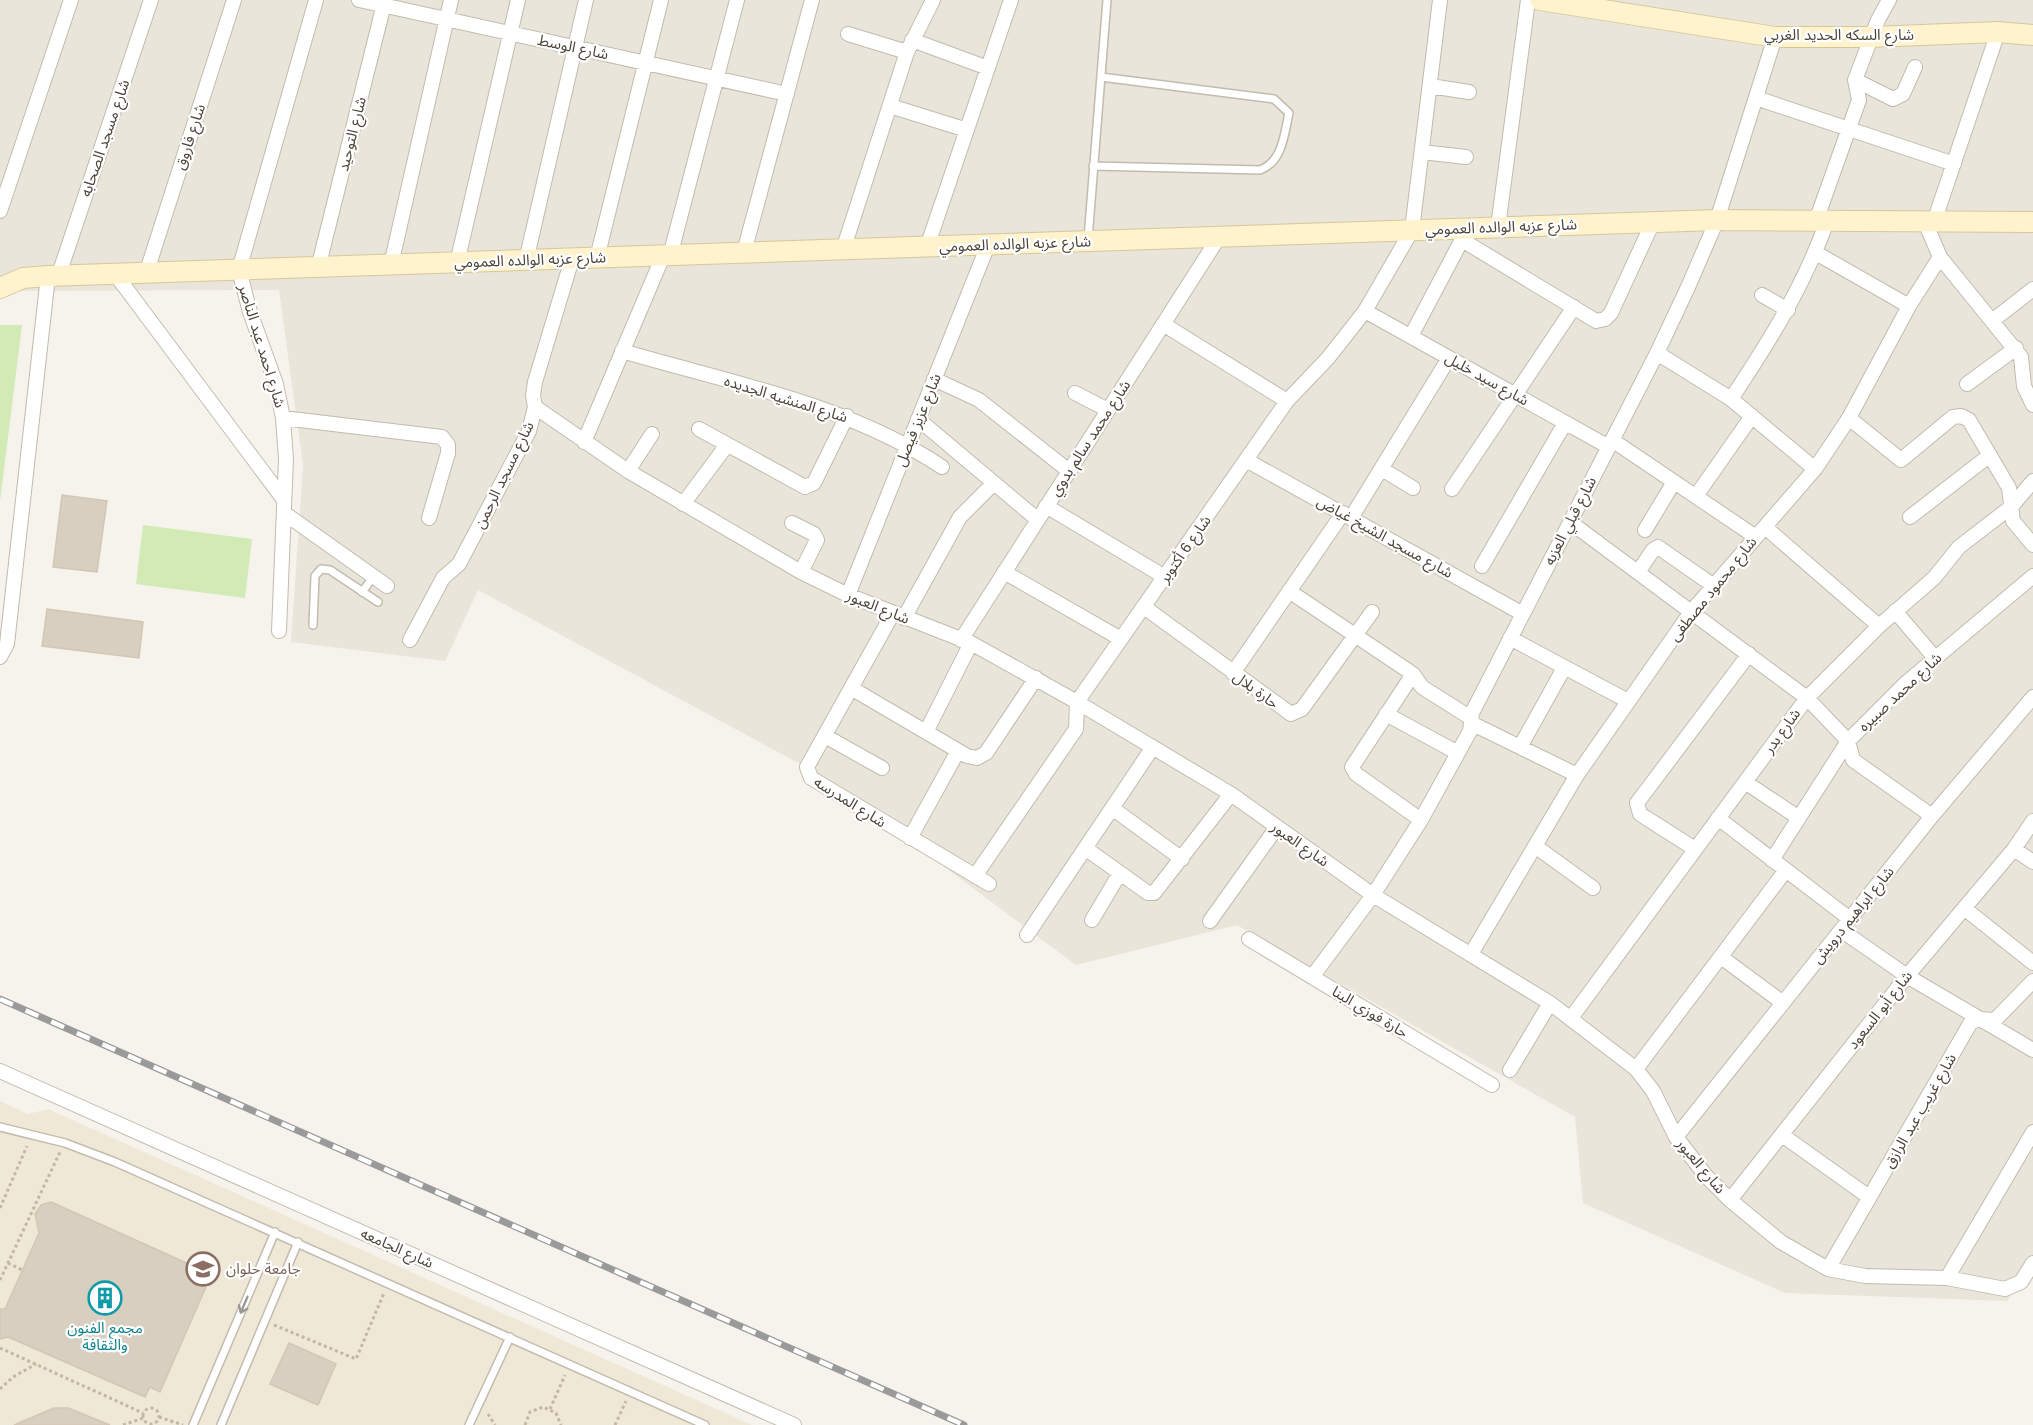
<svg xmlns="http://www.w3.org/2000/svg" width="2033" height="1425" font-family="Arial,'Noto Sans Arabic',sans-serif">
<style>
.residential{fill:#eae5da}
.education{fill:#efe8d6}
.green{fill:#d2eab5}
.building{fill:#d8cfc1;stroke:#d3c7b4;stroke-width:1.5}
.lines{fill:none;stroke-linecap:round;stroke-linejoin:round}
.lane-casing{stroke:#c2bbae;stroke-width:10}
.street-casing{stroke:#c2bbae;stroke-width:16}
.secondary-casing{stroke:#d6c79b;stroke-width:22}
.path{stroke:#c4b79f;stroke-width:3;stroke-dasharray:3 3;stroke-linecap:butt}
.lane{stroke:#fff;stroke-width:7}
.street{stroke:#fff;stroke-width:14}
.secondary{stroke:#fff3cd;stroke-width:20}
.rail-casing{stroke:#9a9a9a;stroke-width:7}
.rail{stroke:#fff;stroke-width:4.5;stroke-dasharray:14;stroke-linecap:butt}
.oneway{stroke:#9c9892}
.labels{text-anchor:middle;stroke-width:4.5;stroke-linejoin:round;paint-order:stroke}
.street-label{font-size:15px;fill:#4b4439;stroke:#fff}
.education-label{font-size:15px;fill:#785e54;stroke:#fff;text-anchor:start}
.culture-label{font-size:15px;fill:#0d838f;stroke:#fff}
</style>
<rect width="100%" height="100%" fill="#f6f3ec"/>
<path class="residential" d="M0,0H2033V1265L2007,1301L1785,1293L1583,1203L1575,1117L1237,925L1076,965L824,777L478,590L445,661L291,642L303,465L279,290L0,291Z"/>
<path class="education" d="M0,1101L28,1114L48,1109L752,1425H0Z"/>
<path class="green" d="M0,325H22L0,501Z
M143,525L252,539L245,598L136,584Z"/>
<path class="building" d="M62,495L107,501L97,572L53,567Z
M47,609L143,622L139,658L42,646Z
M51,1202L202,1270L197,1283L206,1287L160,1392L150,1387L145,1397L8,1337L0,1339V1309H5L39,1233L35,1214L41,1205Z
M289,1343L336,1364L318,1405L270,1384Z
M54,1408H68L110,1425H14Z"/>
<g class="lines">
<g class="lane-casing">
<path id="lane" d="M1093,166L1260,170C1283,161 1284,135 1289,113L1274,99L1101,77
M1088,239L1107,0
M362,592L374,576
M313,625L315,576L321,569L330,570L378,602
M0,1127L65,1143L115,1162L705,1425
M193,1425L275,1232
M221,1425L298,1242
M469,1425L510,1337"/>
</g>
<g class="street-casing">
<path id="street" d="M359,0L787,94
M848,34L907,52
M912,40L988,68
M1855,80L1893,99L1903,94L1915,67
M1430,86L1469,92
M1756,98L1954,164
M890,106L967,130
M1422,152L1466,157
M0,211L71,0
M1816,221L1859,100L1855,80L1878,20L1889,0
M1925,222L1940,257L2021,357L2024,386L2033,405
M1934,222L1998,32
M1498,227L1528,0
M1462,240L1596,321L1605,319L1611,313L1653,222
M927,247L1011,0
M843,250L907,52L933,0
M744,252L812,0
M1816,253L1909,306
M670,256L737,0
M597,258L661,0
M526,261L586,0
M457,263L518,0
M391,265L451,0
M318,268L385,0
M146,274L234,0
M116,275L284,500
M58,277L151,0
M1762,295L1788,310
M1365,311L1609,447
M1992,321L2033,289
M1163,324L1287,401
M1411,336L1466,232
M622,351C731,383 847,404 942,467
M1657,353L1731,399L1815,469
M934,379L979,400L1069,471
M1967,384L2016,348
M1075,393L1108,410
M1731,399C1769,342 1804,286 1827,221
M535,407L628,471L801,572L848,595L971,643L1077,702L1231,794L1373,895L1550,1003L1636,1069L1653,1091L1676,1137L1706,1176L1730,1200L1781,1242L1828,1269L1865,1276L1947,1278L2005,1289L2021,1282L2033,1263
M283,418L442,437L448,445V453L429,518
M1849,418L1901,460L1953,417L1961,416L1969,420L2009,488L2013,521L2033,545
M918,419L1038,520
M699,429L805,487L814,483L847,416
M1612,440L1756,537
M584,442L663,256
M1246,460L1523,614
M1382,469L1413,488
M628,471L652,434
M1452,489L1574,307
M1696,496L1752,416
M683,504L727,445
M1046,506L1165,577
M284,513L387,586
M1910,517L1990,455
M1351,518L1449,358
M1570,522L1807,698L1848,741L1853,760L1932,816
M792,523L814,534L817,540L801,572
M1765,527L1879,626
M1645,530L1674,482
M1482,566L1565,423
M1004,572L1121,639
M1638,572L1653,550L1658,547L1714,586
M1289,591L1413,674L1422,687L1471,718
M848,595L988,245
M1144,607L1291,714L1302,709L1372,612
M1895,611L1935,658
M893,613L807,767L811,778L989,884
M904,618L960,517L994,483
M279,631L286,459L283,418L276,384L250,312L239,270L316,0
M1510,638L1628,701
M410,640L443,578L459,564L529,431L535,407L533,395L535,382L572,259
M961,640L1219,237
M0,657L7,644L48,276
M1233,673L1343,513
M1413,674L1352,767L1356,774L1421,820
M851,688L967,756L977,758L986,753L1036,678
M1386,714L1458,753
M1471,723L1577,775
M926,732L971,643
M825,736L882,768
M1520,747L1564,668
M1745,782L1799,818
M1112,808L1182,859
M1718,818L1850,919
M910,838L958,751
M1535,846L1593,888
M1085,848L1148,893H1154L1231,794
M1695,849L1640,814L1637,803L1749,654
M2014,849L2033,862
M1772,860L1848,741L1907,682L2033,576
M975,876L1076,729L1077,702L1287,401L1328,358L1365,311L1412,230L1440,0
M1964,908L2033,963
M1092,920L1120,873
M1210,921L1277,827
M1841,930L1907,976L2033,1050
M1027,935L1153,747
M1249,939L1492,1085
M1471,954L1577,775L1691,612L1815,469L1849,418L1909,306L1940,257
M1721,957L1783,1003
M1312,977L1373,895L1421,820L1470,731L1472,713L1657,353L1688,287L1717,220L1775,37
M1571,1018L1807,698L1879,626L1934,578L1959,547L2011,507L2033,481
M1636,1069L1786,870
M1510,1070L1550,1003
M0,1071L794,1425
M1782,1135L1869,1197
M1676,1137L1932,816L2033,697
M1730,1200L1907,976L2014,849L2033,821
M1828,1269L1971,1022L1980,1019L1995,1020L2033,981
M1947,1278L2033,1132"/>
</g>
<g class="secondary-casing">
<path id="secondary" d="M1540,0L1775,37H1871L1998,32L2033,35
M0,288L23,278L48,276L1717,220L2033,222"/>
</g>
<path class="path" d="M0,1208L27,1146
M8,1263L22,1270
M0,1280L60,1152
M274,1325L356,1359L384,1293
M0,1348L143,1413
M0,1389L13,1377L36,1364
M143 1416a8 8 0 1 1 16 0a8 8 0 1 1-16 0Z
M550,1409L565,1375
M488,1414L495,1425
M159,1417L183,1425
M123,1425L143,1418
M525,1425L530,1412L543,1407L556,1413L561,1425
M615,1425L626,1401"/>
<use href="#lane" class="lane"/>
<use href="#street" class="street"/>
<use href="#secondary" class="secondary"/>
<g class="rail-casing">
<path id="rail" d="M0,999L964,1425"/>
</g>
<use href="#rail" class="rail"/>
</g>
<defs><path id="oneway-shaft" d="M-6 0H5M1.5-3L5.5 0L1.5 3" fill="none" stroke-width="1.6" stroke-linecap="round" stroke-linejoin="round" transform="scale(1.5)"/></defs>
<use class="oneway" href="#oneway-shaft" transform="translate(244 1305) rotate(113)"/>
<defs>
<g id="university-ring" transform="scale(1.725)"><circle r="9.5" fill="#fff" stroke="#8d6e63" stroke-width="1.5"/><path d="M0-5L7-2L0 1L-7-2ZM-4 1L0 2.5L4 1V4Q0 6-4 4Z" fill="#8d6e63"/></g>
<g id="building-ring" transform="scale(1.725)"><circle r="9.5" fill="#fff" stroke="#0f9aa8" stroke-width="1.5"/><path d="M-4-6H4V6H1V3H-1V6H-4ZM-2.5-4.3h1.7v1.8h-1.7ZM.8-4.3h1.7v1.8H.8ZM-2.5-1h1.7V.8h-1.7ZM.8-1h1.7V.8H.8Z" fill="#0f9aa8"/></g>
</defs>
<g fill-rule="evenodd">
<use href="#university-ring" x="203" y="1269"/>
<use href="#building-ring" x="105" y="1298"/>
</g>
<g class="labels">
<g class="street-label">
<text x="1839" y="40">شارع السكه الحديد الغربي</text>
<text transform="translate(573 47) rotate(12)" y="5">شارع الوسط</text>
<text transform="translate(352 134) rotate(-76)" y="5">شارع التوحيد</text>
<text transform="translate(190 137) rotate(-72)" y="5">شارع فاروق</text>
<text transform="translate(105 138) rotate(-71)" y="5">شارع مسجد الصحابه</text>
<text transform="translate(1501 227) rotate(-2)" y="5">شارع عزبه الوالده العمومي</text>
<text transform="translate(1015 244) rotate(-2)" y="5">شارع عزبه الوالده العمومي</text>
<text transform="translate(530 260) rotate(-2)" y="5">شارع عزبه الوالده العمومي</text>
<text transform="translate(262 346) rotate(73)" y="5">شارع احمد عبد الناصر</text>
<text transform="translate(1487 379) rotate(29)" y="5">شارع سيد خليل</text>
<text transform="translate(786 399) rotate(17)" y="5">شارع المنشيه الجديده</text>
<text transform="translate(918 420) rotate(-68)" y="5">شارع عزيز فيصل</text>
<text transform="translate(1090 438) rotate(-57)" y="5">شارع محمد سالم بدوي</text>
<text transform="translate(504 475) rotate(-64)" y="5">شارع مسجد الرحمن</text>
<text transform="translate(1570 521) rotate(-63)" y="5">شارع قبلي العزبه</text>
<text transform="translate(1385 537) rotate(29)" y="5">شارع مسجد الشيخ غياض</text>
<text transform="translate(1185 549) rotate(-55)" y="5">شارع 6 أكتوبر</text>
<text transform="translate(1713 589) rotate(-51)" y="5">شارع محمود مصطفى</text>
<text transform="translate(878 607) rotate(22)" y="5">شارع العبور</text>
<text transform="translate(1256 690) rotate(36)" y="5">حارة بلال</text>
<text transform="translate(1900 692) rotate(-43)" y="5">شارع محمد صبيره</text>
<text transform="translate(1782 731) rotate(-54)" y="5">شارع بدر</text>
<text transform="translate(850 802) rotate(32)" y="5">شارع المدرسه</text>
<text transform="translate(1300 844) rotate(35)" y="5">شارع العبور</text>
<text transform="translate(1853 915) rotate(-51)" y="5">شارع ابراهيم درويش</text>
<text transform="translate(1880 1010) rotate(-52)" y="5">شارع أبو السعود</text>
<text transform="translate(1370 1012) rotate(31)" y="5">حارة فوزي البنا</text>
<text transform="translate(1920 1111) rotate(-60)" y="5">شارع غريب عبد الرازق</text>
<text transform="translate(1701 1166) rotate(50)" y="5">شارع العبور</text>
<text transform="translate(397 1248) rotate(24)" y="5">شارع الجامعه</text>
</g>
<g class="education-label">
<text x="226" y="1274">جامعة حلوان</text>
</g>
<g class="culture-label">
<text x="105" y="1333">مجمع الفنون<tspan x="105" dy="17">والثقافة</tspan></text>
</g>
</g>
</svg>
